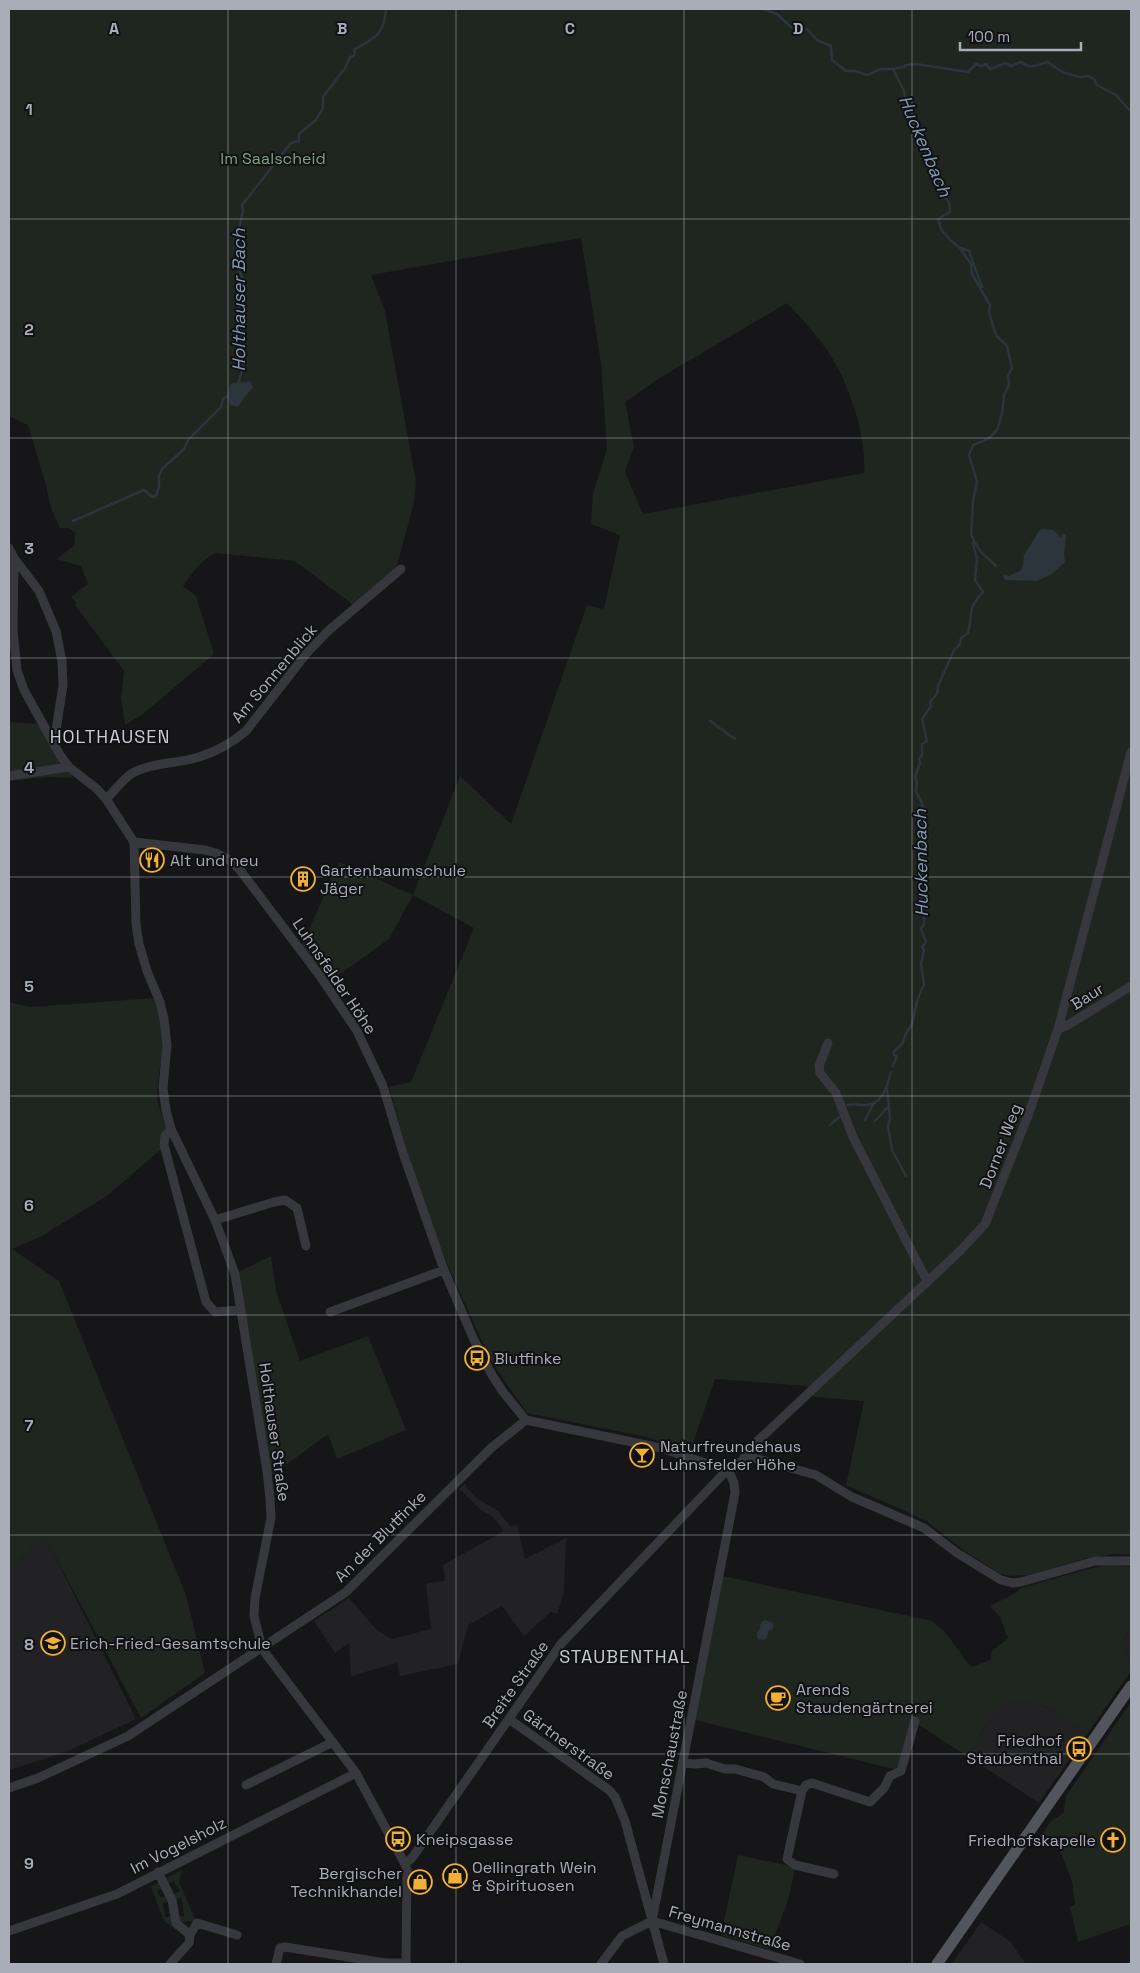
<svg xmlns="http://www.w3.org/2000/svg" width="1140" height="1973" font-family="'Space Grotesk',sans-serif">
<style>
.built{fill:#222225}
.green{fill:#1e261f;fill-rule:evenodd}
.water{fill:#2c353c}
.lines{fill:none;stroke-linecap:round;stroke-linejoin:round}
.stream{stroke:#2c353c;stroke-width:2.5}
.canal{stroke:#2c353c;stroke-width:9}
.minor{stroke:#37383d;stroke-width:9}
.major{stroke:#53555c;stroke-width:11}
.grid{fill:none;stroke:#a8adb8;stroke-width:1;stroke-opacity:0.55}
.labels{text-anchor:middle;stroke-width:4;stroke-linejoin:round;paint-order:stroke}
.park-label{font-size:16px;fill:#7fa381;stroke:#111113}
.street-label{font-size:16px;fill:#a8adb8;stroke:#111113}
.poi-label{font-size:16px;fill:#a8adb8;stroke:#111113;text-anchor:start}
.water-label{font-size:18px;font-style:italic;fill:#7f9bb3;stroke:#111113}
.neighbourhood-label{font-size:18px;letter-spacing:1px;fill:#c9ccd4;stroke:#111113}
.grid-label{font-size:16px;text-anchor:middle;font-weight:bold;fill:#a8adb8;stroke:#111113;stroke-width:4;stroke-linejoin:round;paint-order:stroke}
</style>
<rect width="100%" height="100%" fill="#161618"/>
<path class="built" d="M465,1483L466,1487L478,1499L498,1511L511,1527L517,1524L525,1559L566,1538L564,1592L557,1614L551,1612L524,1636L502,1606L468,1625L458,1664L400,1676L397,1663L351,1676L349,1643L335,1653L314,1621L349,1598L375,1628L391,1639L431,1629L426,1583L445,1581L443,1565L504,1531L493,1517L481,1510L462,1491L458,1490Z
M44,1534L136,1719L66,1752L9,1770V1568Z
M1131,1627V1665L1121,1642Z
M1008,1701H1026L1053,1709L1069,1717L1087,1734L1039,1803L967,1756L989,1720Z
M981,1922L1010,1941L1026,1964H952Z"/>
<path class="green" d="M9,9H1131V1555L1115,1554L1087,1558L1029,1575L1008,1576L999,1573L966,1552L925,1520L846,1485L864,1401L814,1397L807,1386L715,1379L690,1452L647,1437L527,1413L491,1361L451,1273L417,1185L389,1087L411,1082L474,928L413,895L389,939L330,981L302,945L339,862L413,895L460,776L511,824L587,605L604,609L620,535L591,524L593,493L607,449L601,363L581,238L371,275L385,311L416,482L414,503L396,569L352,604L295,561L216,553C201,560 193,572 183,586L196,596L214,654L143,714L125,725L121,698L124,671L75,605L76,603L71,597L88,584L81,566L56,559L74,546L75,533L69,528H60C54,517 48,501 47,489L28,425L9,416ZM787,303C801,318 815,333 827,350C848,380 867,436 864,473L643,514L625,472L634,446L625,402L658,379Z
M9,722L38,724L73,778L49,777L9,781Z
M154,998C172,1029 158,1063 157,1097C157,1106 164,1117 166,1127L161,1138L160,1150L108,1195L42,1236L12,1249L59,1281L186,1595L205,1673L141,1718L44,1535L9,1568V1002L31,1007Z
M271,1256L276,1291L300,1361L368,1336L406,1430L337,1459L328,1434L271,1476L239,1272Z
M1108,1565L1131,1567V1627L1121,1642L1131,1665V1671L1087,1734C1061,1710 1044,1702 1008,1701L989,1720L967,1756L913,1721L898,1770L695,1720L723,1576L932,1621L945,1632L971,1667L990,1660L992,1651L1008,1638L1000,1617L990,1606L1014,1594L1021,1588L1092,1568Z
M1131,1702V1924L1078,1942L1070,1907L1075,1904L1072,1881L1060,1851L1040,1837L1051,1821L1061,1815L1064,1811L1066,1796Z
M738,1855L795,1867C791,1896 781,1923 768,1949L721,1935Z
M182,1870L179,1882L196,1921L181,1922L176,1917L184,1916L182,1898L173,1899L171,1896L180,1891L174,1881L166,1885L163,1880Z
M162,1881L165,1887L157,1891L161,1898L170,1894L171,1901L163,1903L165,1917L174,1916L178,1926L176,1930L164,1921L151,1887Z"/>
<path class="water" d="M250,381L253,387C248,394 242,400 238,407L230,405L227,396L230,385C236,380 243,384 250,381Z
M1042,529L1054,530L1061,538L1062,534H1066L1064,555L1065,562L1052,574L1037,581L1005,580L1002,574L1009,576L1020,571L1023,565L1024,555L1039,531Z"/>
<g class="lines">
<path class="stream" d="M762,9L777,14L791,27L807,29L817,40L831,46L832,60L846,71H856L867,75L881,69H893L904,67L906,65L916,64L968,72L976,64L981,66L986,64L990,69C998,67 1004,60 1011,66L1021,62C1032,71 1037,64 1048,62L1062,72L1079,77L1088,76L1094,79L1097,85L1116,95L1131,112
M893,69L904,91L906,104L912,111L913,123C919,129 920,139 926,146L925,153L930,158L942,194L949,202L950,212L938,219L941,229L950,240L960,248L971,264L972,274L990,305L989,313L996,335L1007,346L1012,368L1008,376L1009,385L1004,395L1002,414L997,430L988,439L973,445L969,455L977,482L973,501L971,534L974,541L973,544L977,559L975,580L983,592C965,612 974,612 968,633L961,638L960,644L954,650L938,686L937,694L930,702L931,706L922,719L927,741L922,744V755L919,759L920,763L915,777L917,782L916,791L923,806L920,816L922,831V883L920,897L924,907V924L921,929L926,942L922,947L924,950L921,964L924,985C919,994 917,1001 915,1010C913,1016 914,1021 911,1026C909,1029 906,1032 905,1036C903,1044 901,1046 894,1051V1055L897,1056L893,1066
M961,248L969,251L982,287
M239,382L243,364L239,308L242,278L236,259V242L243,211L242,205L291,143L299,141V134L316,120L323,108V97L345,68L350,57L354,56L355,49C376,38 384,34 386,9
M73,521L144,490L152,497L156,496L159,487V476L162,469L184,449L188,440L221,407L223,399L227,396
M974,541L981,552L996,566
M710,721L735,739
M887,1089L890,1118L888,1126L892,1150L906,1176
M848,1105C853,1103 857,1105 863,1105C883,1106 887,1087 891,1072
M865,1120L874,1103
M875,1121L887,1108
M830,1125L839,1117"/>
<path class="canal" d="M761,1635H763L765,1625L769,1626"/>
<path class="minor" d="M9,548L14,558L13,630L17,670L24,690L60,755L69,767L97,789L106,799L134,842L136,924L139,944L147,971L160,1002L164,1019L167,1045L163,1088L166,1110L171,1129L215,1220L235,1274L267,1471L270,1499L271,1518L255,1598L254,1616L262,1648L266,1654L356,1773L405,1864L407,1870L406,1964
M14,558L39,591L56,631L62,661L63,685L54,743
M9,776L69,767
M106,799C114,792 122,780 131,774C151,762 177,764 199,757C215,752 233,742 246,731L306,654L328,631L401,569
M134,842L205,850L216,853L231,861L240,870L320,976L357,1031L383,1086L403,1153L444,1270L474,1340L492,1375L503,1392L526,1420L661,1448L714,1466L728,1469
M1058,1029L1068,1025L1131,986
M828,1043L819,1066L820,1073L836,1093L853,1137L927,1281
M171,1129L165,1136L164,1145L206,1302L215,1312L241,1310
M215,1220L274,1202L285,1200L297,1208L306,1246
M330,1312L444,1270
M743,1460L748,1450L960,1251L985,1224L1029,1113L1058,1029L1131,752
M509,1719L609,1790L615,1797L625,1821L664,1964
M683,1763L695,1764L706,1763L725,1769H735L764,1777L773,1784L802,1791
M246,1785L331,1743
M9,1788L38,1778L128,1736L346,1592L491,1448L526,1420
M405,1864L412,1858L561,1644L728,1469L743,1460L754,1458L816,1475L852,1497L924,1528L957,1553L1001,1580L1013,1583L1021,1582L1095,1561H1131
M158,1872L172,1900L176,1923L190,1935L189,1943L170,1964
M834,1874L795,1865L787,1859L802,1791L806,1785L812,1783L870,1802L884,1788L890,1776L901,1771L915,1721
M652,1921L735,1493L734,1483L728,1469
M652,1921L800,1964
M9,1931L117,1894L356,1773
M190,1935L197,1923L237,1935
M276,1964L280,1948L285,1947L386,1963H406
M601,1964L622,1936L652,1921"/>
<path class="major" d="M937,1964L1131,1686"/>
</g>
<path class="grid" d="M228,9V1964M456,9V1964M684,9V1964M912,9V1964M9,219H1131M9,438H1131M9,658H1131M9,877H1131M9,1096H1131M9,1315H1131M9,1535H1131M9,1754H1131"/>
<defs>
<g id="restaurant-ring" transform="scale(1.25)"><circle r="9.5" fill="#111113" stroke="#f2b134" stroke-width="1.5"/><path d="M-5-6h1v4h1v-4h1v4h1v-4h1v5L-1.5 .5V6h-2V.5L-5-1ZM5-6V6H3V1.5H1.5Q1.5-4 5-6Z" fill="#f2b134"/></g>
<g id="building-ring" transform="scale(1.25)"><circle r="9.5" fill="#111113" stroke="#f2b134" stroke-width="1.5"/><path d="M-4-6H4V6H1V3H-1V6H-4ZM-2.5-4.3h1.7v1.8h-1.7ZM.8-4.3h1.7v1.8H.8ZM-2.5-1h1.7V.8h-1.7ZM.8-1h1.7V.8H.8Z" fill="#f2b134"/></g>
<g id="bus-ring" transform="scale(1.25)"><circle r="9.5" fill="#111113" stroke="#f2b134" stroke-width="1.5"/><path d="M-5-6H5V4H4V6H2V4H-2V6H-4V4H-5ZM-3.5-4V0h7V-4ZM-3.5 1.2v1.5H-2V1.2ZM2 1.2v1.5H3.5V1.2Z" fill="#f2b134"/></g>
<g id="bar-ring" transform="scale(1.25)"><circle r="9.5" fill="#111113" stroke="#f2b134" stroke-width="1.5"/><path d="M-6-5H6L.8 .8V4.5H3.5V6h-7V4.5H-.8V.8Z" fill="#f2b134"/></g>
<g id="school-ring" transform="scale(1.25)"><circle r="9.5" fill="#111113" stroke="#f2b134" stroke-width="1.5"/><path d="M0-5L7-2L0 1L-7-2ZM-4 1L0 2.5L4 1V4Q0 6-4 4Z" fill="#f2b134"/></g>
<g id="cafe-ring" transform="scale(1.25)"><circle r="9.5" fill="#111113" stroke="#f2b134" stroke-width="1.5"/><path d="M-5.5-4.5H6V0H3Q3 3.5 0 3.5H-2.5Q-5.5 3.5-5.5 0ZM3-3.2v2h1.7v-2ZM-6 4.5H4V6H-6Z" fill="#f2b134"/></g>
<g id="church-ring" transform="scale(1.25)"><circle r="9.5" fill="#111113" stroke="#f2b134" stroke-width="1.5"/><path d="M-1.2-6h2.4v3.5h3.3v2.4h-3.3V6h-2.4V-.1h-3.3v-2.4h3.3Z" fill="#f2b134"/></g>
<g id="shop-ring" transform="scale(1.25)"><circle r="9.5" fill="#111113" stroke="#f2b134" stroke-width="1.5"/><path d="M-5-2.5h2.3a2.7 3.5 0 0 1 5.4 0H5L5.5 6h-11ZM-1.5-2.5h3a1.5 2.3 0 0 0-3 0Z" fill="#f2b134"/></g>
</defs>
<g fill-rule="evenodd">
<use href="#restaurant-ring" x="152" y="860"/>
<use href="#building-ring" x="303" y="879"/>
<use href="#bus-ring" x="477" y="1358"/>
<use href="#bar-ring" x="642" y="1455"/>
<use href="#school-ring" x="53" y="1643"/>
<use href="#cafe-ring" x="778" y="1698"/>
<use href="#bus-ring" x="1079" y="1749"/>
<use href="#bus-ring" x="398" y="1839"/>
<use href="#church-ring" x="1113" y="1840"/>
<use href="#shop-ring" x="455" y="1876"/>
<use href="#shop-ring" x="420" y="1882"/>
</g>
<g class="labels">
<g class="park-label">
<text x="273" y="164">Im Saalscheid</text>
</g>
<g class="street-label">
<text transform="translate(274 673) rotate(-50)" y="6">Am Sonnenblick</text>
<text transform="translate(335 976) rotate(56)" y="6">Luhnsfelder Höhe</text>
<text transform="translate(1087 996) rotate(-32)" y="6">Baur</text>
<text transform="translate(1000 1146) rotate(-69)" y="6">Dorner Weg</text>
<text transform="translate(275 1432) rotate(82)" y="6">Holthauser Straße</text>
<text transform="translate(380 1536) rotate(-45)" y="6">An der Blutfinke</text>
<text transform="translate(515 1684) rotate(-55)" y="6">Breite Straße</text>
<text transform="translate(569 1744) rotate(36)" y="6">Gärtnerstraße</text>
<text transform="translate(669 1754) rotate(-79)" y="6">Monschaustraße</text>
<text transform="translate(178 1845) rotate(-27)" y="6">Im Vogelsholz</text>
<text transform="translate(730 1928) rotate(16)" y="6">Freymannstraße</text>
</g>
<g class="poi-label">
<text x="170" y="866">Alt und neu</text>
<text x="320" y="876">Gartenbaumschule<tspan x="320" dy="18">Jäger</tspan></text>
<text x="494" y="1364">Blutfinke</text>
<text x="660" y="1452">Naturfreundehaus<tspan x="660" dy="18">Luhnsfelder Höhe</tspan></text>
<text x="70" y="1649">Erich-Fried-Gesamtschule</text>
<text x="796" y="1695">Arends<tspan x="796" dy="18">Staudengärtnerei</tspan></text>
<text x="1062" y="1746" text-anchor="end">Friedhof<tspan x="1062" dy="18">Staubenthal</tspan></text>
<text x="416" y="1845">Kneipsgasse</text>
<text x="1096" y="1846" text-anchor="end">Friedhofskapelle</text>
<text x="472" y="1873">Oellingrath Wein<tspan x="472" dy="18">&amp; Spirituosen</tspan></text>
<text x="402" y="1879" text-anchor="end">Bergischer<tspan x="402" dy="18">Technikhandel</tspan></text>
</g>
<g class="water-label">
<text transform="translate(925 146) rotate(67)" y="6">Huckenbach</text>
<text transform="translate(239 300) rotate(-90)" y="6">Holthauser Bach</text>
<text transform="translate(921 863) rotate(-91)" y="6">Huckenbach</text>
</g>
<g class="neighbourhood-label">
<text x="110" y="743">HOLTHAUSEN</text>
<text x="625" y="1663">STAUBENTHAL</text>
</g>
</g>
<g class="grid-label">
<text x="114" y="34">A</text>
<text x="342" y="34">B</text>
<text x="570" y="34">C</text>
<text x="798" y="34">D</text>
<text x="29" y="115">1</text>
<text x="29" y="335">2</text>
<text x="29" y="554">3</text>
<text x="29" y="773">4</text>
<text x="29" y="992">5</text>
<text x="29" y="1211">6</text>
<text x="29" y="1431">7</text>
<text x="29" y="1650">8</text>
<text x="29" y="1869">9</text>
</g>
<rect width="1140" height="1973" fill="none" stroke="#a8adb8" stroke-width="20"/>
<path d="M960 42v8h121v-8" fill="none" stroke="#a8adb8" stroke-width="2.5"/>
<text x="968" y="42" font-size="15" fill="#a8adb8" stroke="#111113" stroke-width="4" paint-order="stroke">100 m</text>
</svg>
